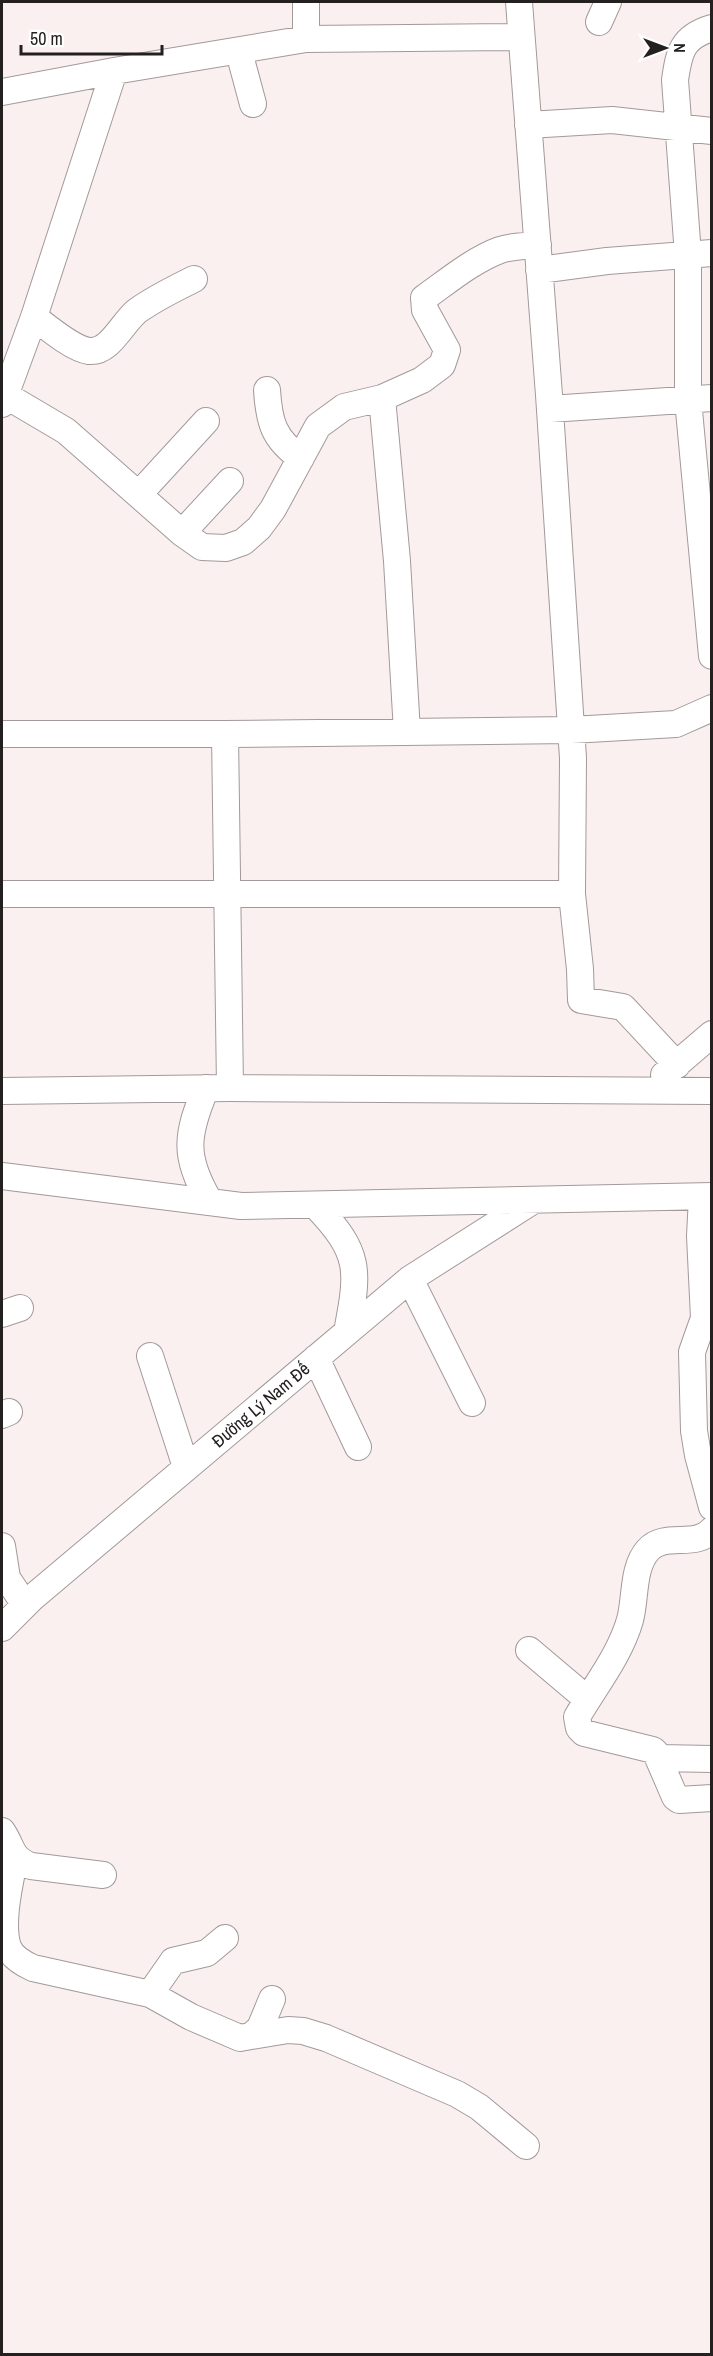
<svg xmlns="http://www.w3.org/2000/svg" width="713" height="2356" font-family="'Archivo Narrow',sans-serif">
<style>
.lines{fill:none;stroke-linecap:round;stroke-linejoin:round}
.minor-casing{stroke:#a3999a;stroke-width:28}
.minor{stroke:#fff;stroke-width:26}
.labels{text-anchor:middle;stroke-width:6;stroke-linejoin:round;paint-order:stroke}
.street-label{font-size:18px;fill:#242020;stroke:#fff}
</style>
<rect width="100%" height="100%" fill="#faf0f0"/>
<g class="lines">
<g class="minor-casing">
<path id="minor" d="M306,2V39
M519,2L549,395L573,758L572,894L580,969L581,1000L623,1007L677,1065
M599,22L608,2
M712,28C682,37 679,52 675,80L688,255V400L712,656
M239,52L253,104
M2,92L114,71L306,39L521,37
M528,125L612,120L712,131
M539,270L607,261L712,253
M34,317C47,327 73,349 89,351C110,353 122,323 137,311C155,298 174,289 194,279
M267,390C269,421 273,439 301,458
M5,395L66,431L182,533L202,547L226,548L243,542L259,528L273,509L318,426L344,407L382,398L422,380L442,365L447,350L425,310L424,298C448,281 473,260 500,250C512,246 525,246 538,245
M382,398L397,561L407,732
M2,404L34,317L114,71
M550,409L712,398
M139,494L206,421
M182,533L230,481
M2,734H225L571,730L676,724L712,708
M225,734L230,1088
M2,894H572
M664,1075L712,1034
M206,1088C186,1135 183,1157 210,1202
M2,1091L230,1088L712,1091
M2,1176L241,1206L712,1196
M702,1197L700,1236L704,1318L692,1352L694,1431L698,1455L712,1507
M315,1205C361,1253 359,1269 347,1332
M410,1279L472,1403
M2,1314L20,1308
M150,1356L186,1467
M316,1358L358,1447
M2,1415L9,1412
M712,1530C695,1549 665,1531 648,1550C632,1568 636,1598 630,1620C620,1655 595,1686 577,1717L579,1728L584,1733L653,1750L656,1753L675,1797L679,1800L712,1798
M2,1546L7,1578L25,1605
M2,1628L32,1598L410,1279L534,1200
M529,1650L587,1699
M659,1758L712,1759
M2,1831C13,1847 10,1858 31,1866L103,1875
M15,1857C10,1882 0,1923 8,1947C12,1957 24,1964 33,1968L150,1994L191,2017L240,2038L251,2036L260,2028L272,1999
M150,1994L173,1961L207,1953L225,1938
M251,2036L288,2030L303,2031L326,2038L457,2094L479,2107L526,2146"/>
</g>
<use href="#minor" class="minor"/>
</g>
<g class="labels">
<g class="street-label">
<text transform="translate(261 1405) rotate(-40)" y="6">Đường Lý Nam Đế</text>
</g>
</g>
<rect width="713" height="2356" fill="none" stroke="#242020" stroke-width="6"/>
<g transform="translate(665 48) rotate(90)" stroke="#ffffff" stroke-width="4.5" paint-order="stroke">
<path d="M0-4.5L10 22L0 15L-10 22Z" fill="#242020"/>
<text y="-9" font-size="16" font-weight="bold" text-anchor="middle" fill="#242020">N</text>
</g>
<path d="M21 45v9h141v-9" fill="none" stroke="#242020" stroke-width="3"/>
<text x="30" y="45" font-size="18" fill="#242020" stroke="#ffffff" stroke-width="4.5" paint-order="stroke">50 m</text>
</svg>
